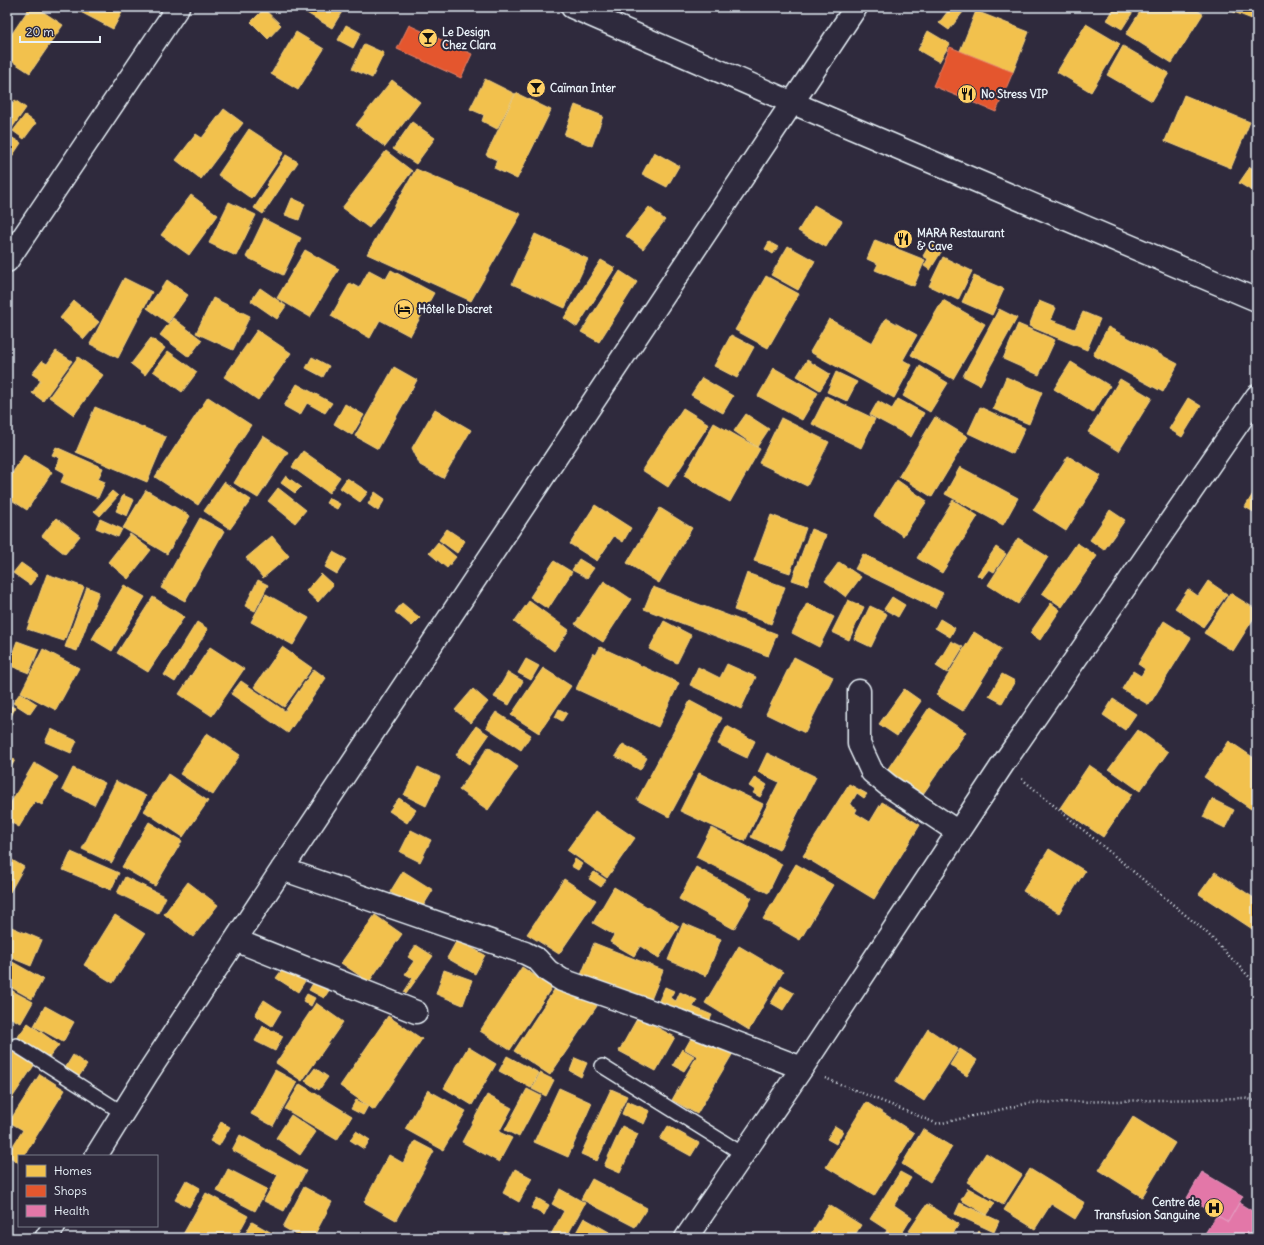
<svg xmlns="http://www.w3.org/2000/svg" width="1264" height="1245" font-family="Delius,sans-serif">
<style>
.homes{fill:#f2c14e;stroke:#efcf81}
.shops{fill:#e4572e;stroke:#e5856b}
.health{fill:#e377a8;stroke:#e49cc0}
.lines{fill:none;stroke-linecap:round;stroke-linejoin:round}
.service-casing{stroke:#e8f1f8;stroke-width:16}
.minor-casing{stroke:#e8f1f8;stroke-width:25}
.path{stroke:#e8f1f8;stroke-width:2.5;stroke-dasharray:1 3;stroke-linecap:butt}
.service{stroke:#2f2a3d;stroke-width:13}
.minor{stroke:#2f2a3d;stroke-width:22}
.labels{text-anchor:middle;stroke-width:4;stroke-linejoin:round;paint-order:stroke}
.poi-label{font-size:11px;font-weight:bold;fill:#e8f1f8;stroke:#2f2a3d;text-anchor:start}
</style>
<rect width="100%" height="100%" fill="#2f2a3d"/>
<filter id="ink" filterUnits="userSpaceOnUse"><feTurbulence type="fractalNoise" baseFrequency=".025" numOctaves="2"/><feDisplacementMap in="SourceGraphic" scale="8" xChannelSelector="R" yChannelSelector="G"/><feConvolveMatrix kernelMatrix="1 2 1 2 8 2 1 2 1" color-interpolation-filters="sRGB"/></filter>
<g filter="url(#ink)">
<path class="homes" d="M30,7H36L63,25L30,73L7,58V41Z
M71,7H125L113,29Z
M301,7H338L343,10L332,28L300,9Z
M951,7H957L963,12L949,30L939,23Z
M1115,7H1136L1122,29L1107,20Z
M1143,7H1192L1203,14L1172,63L1126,34Z
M1221,7H1257V21Z
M264,9L281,25L268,39L251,22Z
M976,11L1029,32L1013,72L960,51Z
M1086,24L1120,44L1091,92L1057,72Z
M346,25L361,33L353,48L338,40Z
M928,31L950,44L939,62L918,50Z
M296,32L324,49L298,90L271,74Z
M364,44L384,53L372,78L352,69Z
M1123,46L1169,73L1152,101L1107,75Z
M485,79L515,94L497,129L482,121L484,115L470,109Z
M392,80L420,102L385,147L356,125Z
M516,93L551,110L517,179L494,168L497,160L486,155Z
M1184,95L1250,122L1231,168L1165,141Z
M15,100L26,108L7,135V112Z
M575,105L603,116L592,146L564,135Z
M224,109L243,123L201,179L176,160L196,134L202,138Z
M25,115L36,123L24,139L13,131Z
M412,122L435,138L416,164L393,149Z
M249,129L284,152L252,199L218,175Z
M11,137L21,143L7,164V143Z
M386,151L412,171L369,228L342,208Z
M654,152L679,166L667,187L642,174Z
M286,155L298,162L263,214L254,208L268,187L266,185Z
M1250,167L1257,171V194L1239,183Z
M416,169L521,214L471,301L367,254Z
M191,195L218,215L189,255L161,235Z
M292,198L305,204L299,220L285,215Z
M229,202L256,215L236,256L209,243Z
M814,205L842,221L826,247L798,231Z
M649,207L665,220L643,249L626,236Z
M264,219L301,238L283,275L246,257Z
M535,234L588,259L565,308L512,284Z
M875,240L925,260L914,286L875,270L878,264L867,259Z
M769,242L778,247L773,254L765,249Z
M931,242L943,249L930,270L924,266L928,259L923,256Z
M788,246L815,261L798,290L771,275Z
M305,250L339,269L310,317L277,298Z
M943,257L972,271L958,300L929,286Z
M601,260L615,268L577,327L564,318Z
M369,270L386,279L391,270L434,293L410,336L380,320L370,338L331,316L350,283L359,288Z
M620,271L637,282L599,342L581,332Z
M766,276L799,294L768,348L735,330Z
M974,276L1004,289L992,315L962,302Z
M124,278L152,292L118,358L90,344Z
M167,280L188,295L168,323L147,308Z
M260,288L286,306L277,319L251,301Z
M213,298L250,316L233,350L196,333Z
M943,300L985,324L953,379L911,355Z
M74,301L99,322L84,339L60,318Z
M1039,301L1056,308L1051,320L1075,329L1083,312L1100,319L1087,350L1029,326Z
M999,309L1017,318L980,385L963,376Z
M173,318L202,340L189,357L160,335Z
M886,318L917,335L903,360L912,365L894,398L810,352L829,319L872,343Z
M1018,324L1055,340L1039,375L1003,359Z
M1108,327L1178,364L1163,392L1093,355Z
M257,330L291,353L258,400L224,377Z
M731,335L754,347L737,378L714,366Z
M151,338L165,348L145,375L131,364Z
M56,351L72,361L43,401L32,393L41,380L32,374L42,361L47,364Z
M168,351L197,372L182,392L153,371Z
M78,357L103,375L74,415L49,397Z
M312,357L329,366L323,377L306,368Z
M807,360L830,374L820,390L797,376Z
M1071,362L1110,386L1093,413L1054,389Z
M920,366L948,383L930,412L903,396Z
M394,367L417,380L378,449L355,436Z
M774,368L818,393L802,420L758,396Z
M836,372L857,382L847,401L827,392Z
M1006,377L1042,392L1029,424L993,409Z
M702,378L733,396L723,413L691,395Z
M1120,379L1152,398L1119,451L1088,432Z
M297,384L332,403L325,413L307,403L300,415L284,406Z
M826,396L875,419L861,448L812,424Z
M208,397L251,425L198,505L155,477Z
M1188,398L1201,406L1182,437L1169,429Z
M898,399L924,413L911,437L870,415L878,401L892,409Z
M345,404L364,415L352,435L334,424Z
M95,407L166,437L147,482L76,452Z
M980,407L1025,428L1013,454L968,433Z
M683,408L709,424L668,487L642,470Z
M435,409L471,430L443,478L420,465L412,448Z
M746,414L769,429L757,447L734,431Z
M935,417L968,437L932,497L899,476Z
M781,418L829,442L807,486L759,463Z
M714,423L760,449L730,502L684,476Z
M263,436L288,452L258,498L234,483Z
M56,447L103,468L98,479L105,482L98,498L61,482L65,473L56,468L60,458L52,455Z
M303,451L340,477L329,493L292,467Z
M24,455L52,472L27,510L7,497V481Z
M1068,456L1101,476L1066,531L1033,510Z
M960,467L1018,498L1003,525L945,494Z
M286,476L301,487L295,493L281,483Z
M347,478L368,492L360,502L340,488Z
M897,480L927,501L903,536L874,516Z
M224,482L251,500L230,529L204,511Z
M1257,487V514L1245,507Z
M278,488L306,510L295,523L268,501Z
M146,490L190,516L167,554L123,528Z
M112,491L118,496L100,516L94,511Z
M375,492L385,499L378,511L368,504Z
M123,495L134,500L127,516L116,511Z
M329,498L340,504L337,509L326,503Z
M953,500L978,516L942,573L917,558Z
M595,505L631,528L623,542L614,536L597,561L570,544Z
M660,508L692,528L659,583L627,563Z
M1110,510L1125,520L1104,550L1090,540Z
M771,515L806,528L790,573L754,561Z
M56,518L80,536L65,554L42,536Z
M200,518L224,531L185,601L161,588Z
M100,519L122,529L118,537L96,528Z
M447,529L465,541L457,553L439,540Z
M811,529L826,535L807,585L792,580Z
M130,534L151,550L128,579L108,562Z
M272,536L289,556L263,578L246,558Z
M1018,538L1048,557L1018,604L988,585Z
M438,542L456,557L447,568L429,553Z
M1077,543L1097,556L1062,607L1042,593Z
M996,547L1006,554L994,572L989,569L982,578L977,575Z
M333,552L346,559L337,574L325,567Z
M863,554L943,593L935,608L855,569Z
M579,559L594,568L587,578L572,570Z
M554,561L572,572L548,609L530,597Z
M839,562L861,577L846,597L825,581Z
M21,563L38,575L30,585L13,573Z
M747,573L785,587L771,624L734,610Z
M47,574L84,587L64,641L27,629Z
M321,574L333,585L318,602L306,591Z
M258,580L268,585L255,611L245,606Z
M604,581L631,599L603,642L575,624Z
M1208,581L1227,594L1203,627L1175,608L1188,589L1198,596Z
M124,585L145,597L112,651L92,639Z
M87,587L99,592L77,651L65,647Z
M653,587L777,634L768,656L644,609Z
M1230,593L1257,610V613L1233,651L1204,633Z
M266,594L309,618L293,645L251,622Z
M153,597L184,617L148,672L117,653Z
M892,597L905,605L898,617L884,609Z
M848,600L864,607L849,640L832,632Z
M529,601L569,630L554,651L514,622Z
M402,603L420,618L412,626L395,612Z
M807,603L834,617L819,647L792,633Z
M1051,603L1060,610L1040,640L1030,633Z
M870,606L887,614L871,647L854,639Z
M940,619L955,628L950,637L935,628Z
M664,621L691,635L677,663L649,649Z
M1164,621L1191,638L1149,705L1122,689L1133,671L1141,676L1145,669L1138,664Z
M197,622L208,629L175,682L164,675Z
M974,632L1001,649L963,711L936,695Z
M7,635L10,636L7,652Z
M17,641L39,649L29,673L8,665Z
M951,641L963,647L947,673L936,666Z
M210,647L244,669L212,716L179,694Z
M282,647L312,668L284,707L254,687Z
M600,647L679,683L658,727L576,689L593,653L596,655Z
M43,649L79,668L56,710L21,692Z
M794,657L833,677L805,733L766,714Z
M526,659L539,666L531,680L518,673Z
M727,664L756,677L741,709L690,685L698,667L720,678Z
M543,668L571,686L539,733L511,715Z
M314,669L326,678L288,733L231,694L241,681L285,711Z
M508,672L523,681L509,705L494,697Z
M1002,674L1015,681L1002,703L989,696Z
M473,689L488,702L471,723L455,710Z
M904,689L921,701L897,736L879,724Z
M20,693L37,704L30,714L13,703Z
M1113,699L1136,714L1125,730L1103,715Z
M690,701L722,718L669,817L637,800Z
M7,704L15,708L7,725Z
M929,708L966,732L923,794L887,770Z
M559,709L567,713L562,721L555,717Z
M496,712L531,735L521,750L486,727Z
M476,726L489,735L469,764L456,755Z
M727,726L755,741L747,758L718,744Z
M51,729L77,741L71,753L45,742Z
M1138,730L1168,752L1140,791L1109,769Z
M207,733L240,755L213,795L180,774Z
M1229,741L1257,760V800L1251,809L1204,777Z
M623,744L647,758L640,770L615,756Z
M488,747L518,767L488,810L459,790Z
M767,753L816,777L779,850L751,837L779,782L758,772Z
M7,755L15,760L7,774Z
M34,763L58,777L42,805L35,801L19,827L7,820V809Z
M1089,765L1132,794L1103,837L1060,808Z
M418,767L440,777L426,806L404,795Z
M73,768L105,783L94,805L62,790Z
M699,773L763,804L745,841L680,811Z
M168,774L208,801L183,837L144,811Z
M755,777L767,785L760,797L753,793L755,790L749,786Z
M116,781L146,796L112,863L82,849Z
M849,784L867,794L864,798L857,793L850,805L857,809L855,813L870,822L882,802L920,825L874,899L803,856Z
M399,798L416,810L407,823L389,811Z
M1212,799L1234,810L1225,828L1203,817Z
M595,811L635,838L607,878L567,850Z
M149,822L182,841L155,886L122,867Z
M711,828L782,864L768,893L696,857Z
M411,830L431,840L420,862L400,852Z
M1049,849L1085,871L1059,913L1023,891Z
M71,852L119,873L111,890L63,870Z
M7,857L24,867L10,892L7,890Z
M575,859L582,864L578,870L571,866Z
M796,864L833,885L800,940L763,919Z
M696,867L752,898L734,929L679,899Z
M403,871L433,890L420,911L390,892Z
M594,872L606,880L601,887L589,879Z
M1215,872L1257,900V932L1199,894Z
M125,877L166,897L158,913L117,893Z
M564,879L596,900L559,954L527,934Z
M188,882L218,905L193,937L164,914Z
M614,887L679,926L659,958L640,946L634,956L610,942L614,935L593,923Z
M115,915L145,934L113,983L84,965Z
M375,915L402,934L369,982L341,963Z
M683,923L721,939L706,976L668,960Z
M9,926L42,940L31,966L7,956V931Z
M457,940L485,955L475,974L447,958Z
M594,943L663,970L648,1007L579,980Z
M416,945L433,956L406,994L404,992L413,978L405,974L414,961L408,957Z
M739,946L783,972L749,1030L705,1003Z
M9,960L43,979L32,999L7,985V964Z
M284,967L305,981L298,992L276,978Z
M522,967L552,987L510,1050L480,1031Z
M444,970L472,980L463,1005L436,994Z
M315,980L330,989L324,998L309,990Z
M560,981L597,1006L550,1075L514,1051Z
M781,986L794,993L783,1010L771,1003Z
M665,987L674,991L670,998L676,1001L680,992L697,1000L693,1007L712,1015L705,1030L657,1005Z
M7,988L33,1002L21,1023L7,1016Z
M307,994L315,998L311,1006L303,1001Z
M264,1000L281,1011L272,1026L255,1015Z
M316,1003L343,1022L302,1081L276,1063Z
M45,1006L74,1022L63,1042L34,1026Z
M388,1016L422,1039L374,1110L340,1086Z
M638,1017L675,1037L656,1071L619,1051Z
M28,1023L59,1045L48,1059L17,1038Z
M263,1026L283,1036L275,1051L255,1041Z
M928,1029L958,1049L924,1101L895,1082Z
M695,1031L733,1053L697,1114L672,1100L697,1056L685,1049Z
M7,1045L35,1064L8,1104H7Z
M468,1047L496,1064L472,1105L444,1088Z
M682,1049L694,1056L684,1071L673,1065Z
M960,1049L977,1060L967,1076L950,1065Z
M73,1055L87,1065L77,1079L64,1070Z
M507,1056L539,1073L531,1088L499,1071Z
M575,1058L587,1063L581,1077L570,1071Z
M315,1068L328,1077L319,1090L305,1081Z
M275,1070L297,1082L273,1126L251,1114Z
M540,1073L554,1080L546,1096L532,1089Z
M40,1074L65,1090L24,1156H19V1163L7,1155L23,1130L9,1122Z
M300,1084L352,1116L337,1140L285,1109Z
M559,1088L592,1103L568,1157L534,1142Z
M527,1089L541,1096L519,1137L505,1130Z
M611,1089L627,1096L597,1161L581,1154Z
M428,1090L466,1111L443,1150L405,1129Z
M487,1095L512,1108L499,1132L512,1138L499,1162L462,1142Z
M356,1100L368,1106L363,1115L351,1109Z
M627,1101L650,1111L644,1124L622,1114Z
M866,1102L914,1133L874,1196L826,1167Z
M291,1115L316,1132L300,1155L276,1138Z
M1133,1117L1175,1143L1142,1197L1099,1170Z
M221,1122L230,1127L219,1146L210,1141Z
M622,1126L638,1134L620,1173L604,1166Z
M668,1126L699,1143L691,1156L660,1139Z
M835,1126L843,1131L836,1144L827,1139Z
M923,1129L952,1147L930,1182L902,1164Z
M356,1131L370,1140L364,1149L350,1140Z
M240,1135L306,1171L284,1211L264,1201L278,1175L232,1150Z
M415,1141L434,1151L396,1220L364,1202L389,1155L403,1163Z
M986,1153L1022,1175L1003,1205L967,1182Z
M228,1169L267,1189L255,1211L217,1191Z
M515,1169L532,1178L519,1202L503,1193Z
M1030,1169L1085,1203L1075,1219L1051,1204L1035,1229L1004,1210Z
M900,1172L911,1178L894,1205L912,1217L899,1238H883L887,1230L870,1219Z
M592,1179L647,1208L635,1227L581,1199Z
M186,1180L200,1188L189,1207L175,1200Z
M304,1187L332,1202L313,1238H302L283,1227Z
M968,1188L995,1203L987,1215L961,1200Z
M560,1189L585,1203L566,1238H549L564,1211L552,1204Z
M206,1193L248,1216L236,1238H181Z
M537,1198L549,1205L544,1215L531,1208Z
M960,1203L999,1221L994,1232L955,1214Z
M927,1204L959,1224L950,1238H920L909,1231Z
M829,1205L861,1225L853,1238H808Z
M584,1218L611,1233L608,1238H573Z
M252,1222L281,1238H243Z
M979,1231L990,1238H975Z
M504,1232L516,1238H501Z"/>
<path class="shops" d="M409,25L472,54L461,78L397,49Z
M950,47L1013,72L996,112L933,86Z"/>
<path class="health" d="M1202,1172L1243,1196L1228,1222L1187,1198Z
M1239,1203L1257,1214V1238H1202L1217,1215L1228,1222Z"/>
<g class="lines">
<g class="service-casing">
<path id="service" d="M16,1045L123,1113
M602,1066L743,1154"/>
</g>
<g class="minor-casing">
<path id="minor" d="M572,7L793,103L1257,300
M7,261L178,7
M859,691V744L872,772L889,786L958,832
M282,869L525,953L537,959L548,971L562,980L679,1021L802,1068
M235,940L416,1012
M96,1156L147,1074L282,869L856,7
M46,1238L54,1226
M686,1238L802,1068L1003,764L1257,396"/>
</g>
<path class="path" d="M1022,779L1206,932L1257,985
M825,1078L938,1124L1029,1103L1243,1098L1257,1101"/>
<use href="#service" class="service"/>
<use href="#minor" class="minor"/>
</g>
</g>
<defs>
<g id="bar-disc" transform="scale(1)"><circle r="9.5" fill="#ffd166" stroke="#2f2a3d"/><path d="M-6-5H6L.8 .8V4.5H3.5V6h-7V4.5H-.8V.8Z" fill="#111"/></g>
<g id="restaurant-disc" transform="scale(1)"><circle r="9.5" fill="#ffd166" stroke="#2f2a3d"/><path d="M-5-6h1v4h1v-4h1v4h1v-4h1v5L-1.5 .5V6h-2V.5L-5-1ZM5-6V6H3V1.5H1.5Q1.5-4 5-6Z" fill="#111"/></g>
<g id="hotel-disc" transform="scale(1)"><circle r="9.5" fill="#ffd166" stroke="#2f2a3d"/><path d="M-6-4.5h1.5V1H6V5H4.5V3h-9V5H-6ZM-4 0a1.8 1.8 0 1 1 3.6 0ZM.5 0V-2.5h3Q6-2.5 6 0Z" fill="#111"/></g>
<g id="hospital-disc" transform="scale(1)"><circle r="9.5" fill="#ffd166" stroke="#2f2a3d"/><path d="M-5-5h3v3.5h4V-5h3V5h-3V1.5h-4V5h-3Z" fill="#111"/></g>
</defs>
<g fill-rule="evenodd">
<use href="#bar-disc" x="428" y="38"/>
<use href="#bar-disc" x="536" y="88"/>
<use href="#restaurant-disc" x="967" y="94"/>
<use href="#restaurant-disc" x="903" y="239"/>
<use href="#hotel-disc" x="404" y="309"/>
<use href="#hospital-disc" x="1214" y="1208"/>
</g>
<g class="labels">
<g class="poi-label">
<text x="442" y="36">Le Design<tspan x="442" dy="13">Chez Clara</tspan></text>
<text x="550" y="92">Caïman Inter</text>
<text x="981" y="98">No Stress VIP</text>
<text x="917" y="237">MARA Restaurant<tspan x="917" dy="13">&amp; Cave</tspan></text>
<text x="418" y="313">Hôtel le Discret</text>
<text x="1200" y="1206" text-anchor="end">Centre de<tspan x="1200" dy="13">Transfusion Sanguine</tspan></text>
</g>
</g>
<rect width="1264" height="1245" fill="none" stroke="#2f2a3d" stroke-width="24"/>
<rect x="12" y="12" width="1240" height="1221" fill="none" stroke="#e8f1f8" stroke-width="1.5" filter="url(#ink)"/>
<rect x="18" y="1155" width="140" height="72" fill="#2f2a3d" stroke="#797a88"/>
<rect x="26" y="1165" width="20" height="12" fill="#f2c14e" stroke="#797a88"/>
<text x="54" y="1175" font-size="12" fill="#e8f1f8">Homes</text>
<rect x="26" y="1185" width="20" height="12" fill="#e4572e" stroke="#797a88"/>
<text x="54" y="1195" font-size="12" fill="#e8f1f8">Shops</text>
<rect x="26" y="1205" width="20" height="12" fill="#e377a8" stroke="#797a88"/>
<text x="54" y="1215" font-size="12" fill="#e8f1f8">Health</text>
<path d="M20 36v6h80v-6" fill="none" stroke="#e8f1f8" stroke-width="2"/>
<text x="26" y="36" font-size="12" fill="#e8f1f8" stroke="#2f2a3d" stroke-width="3" paint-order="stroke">20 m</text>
</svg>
